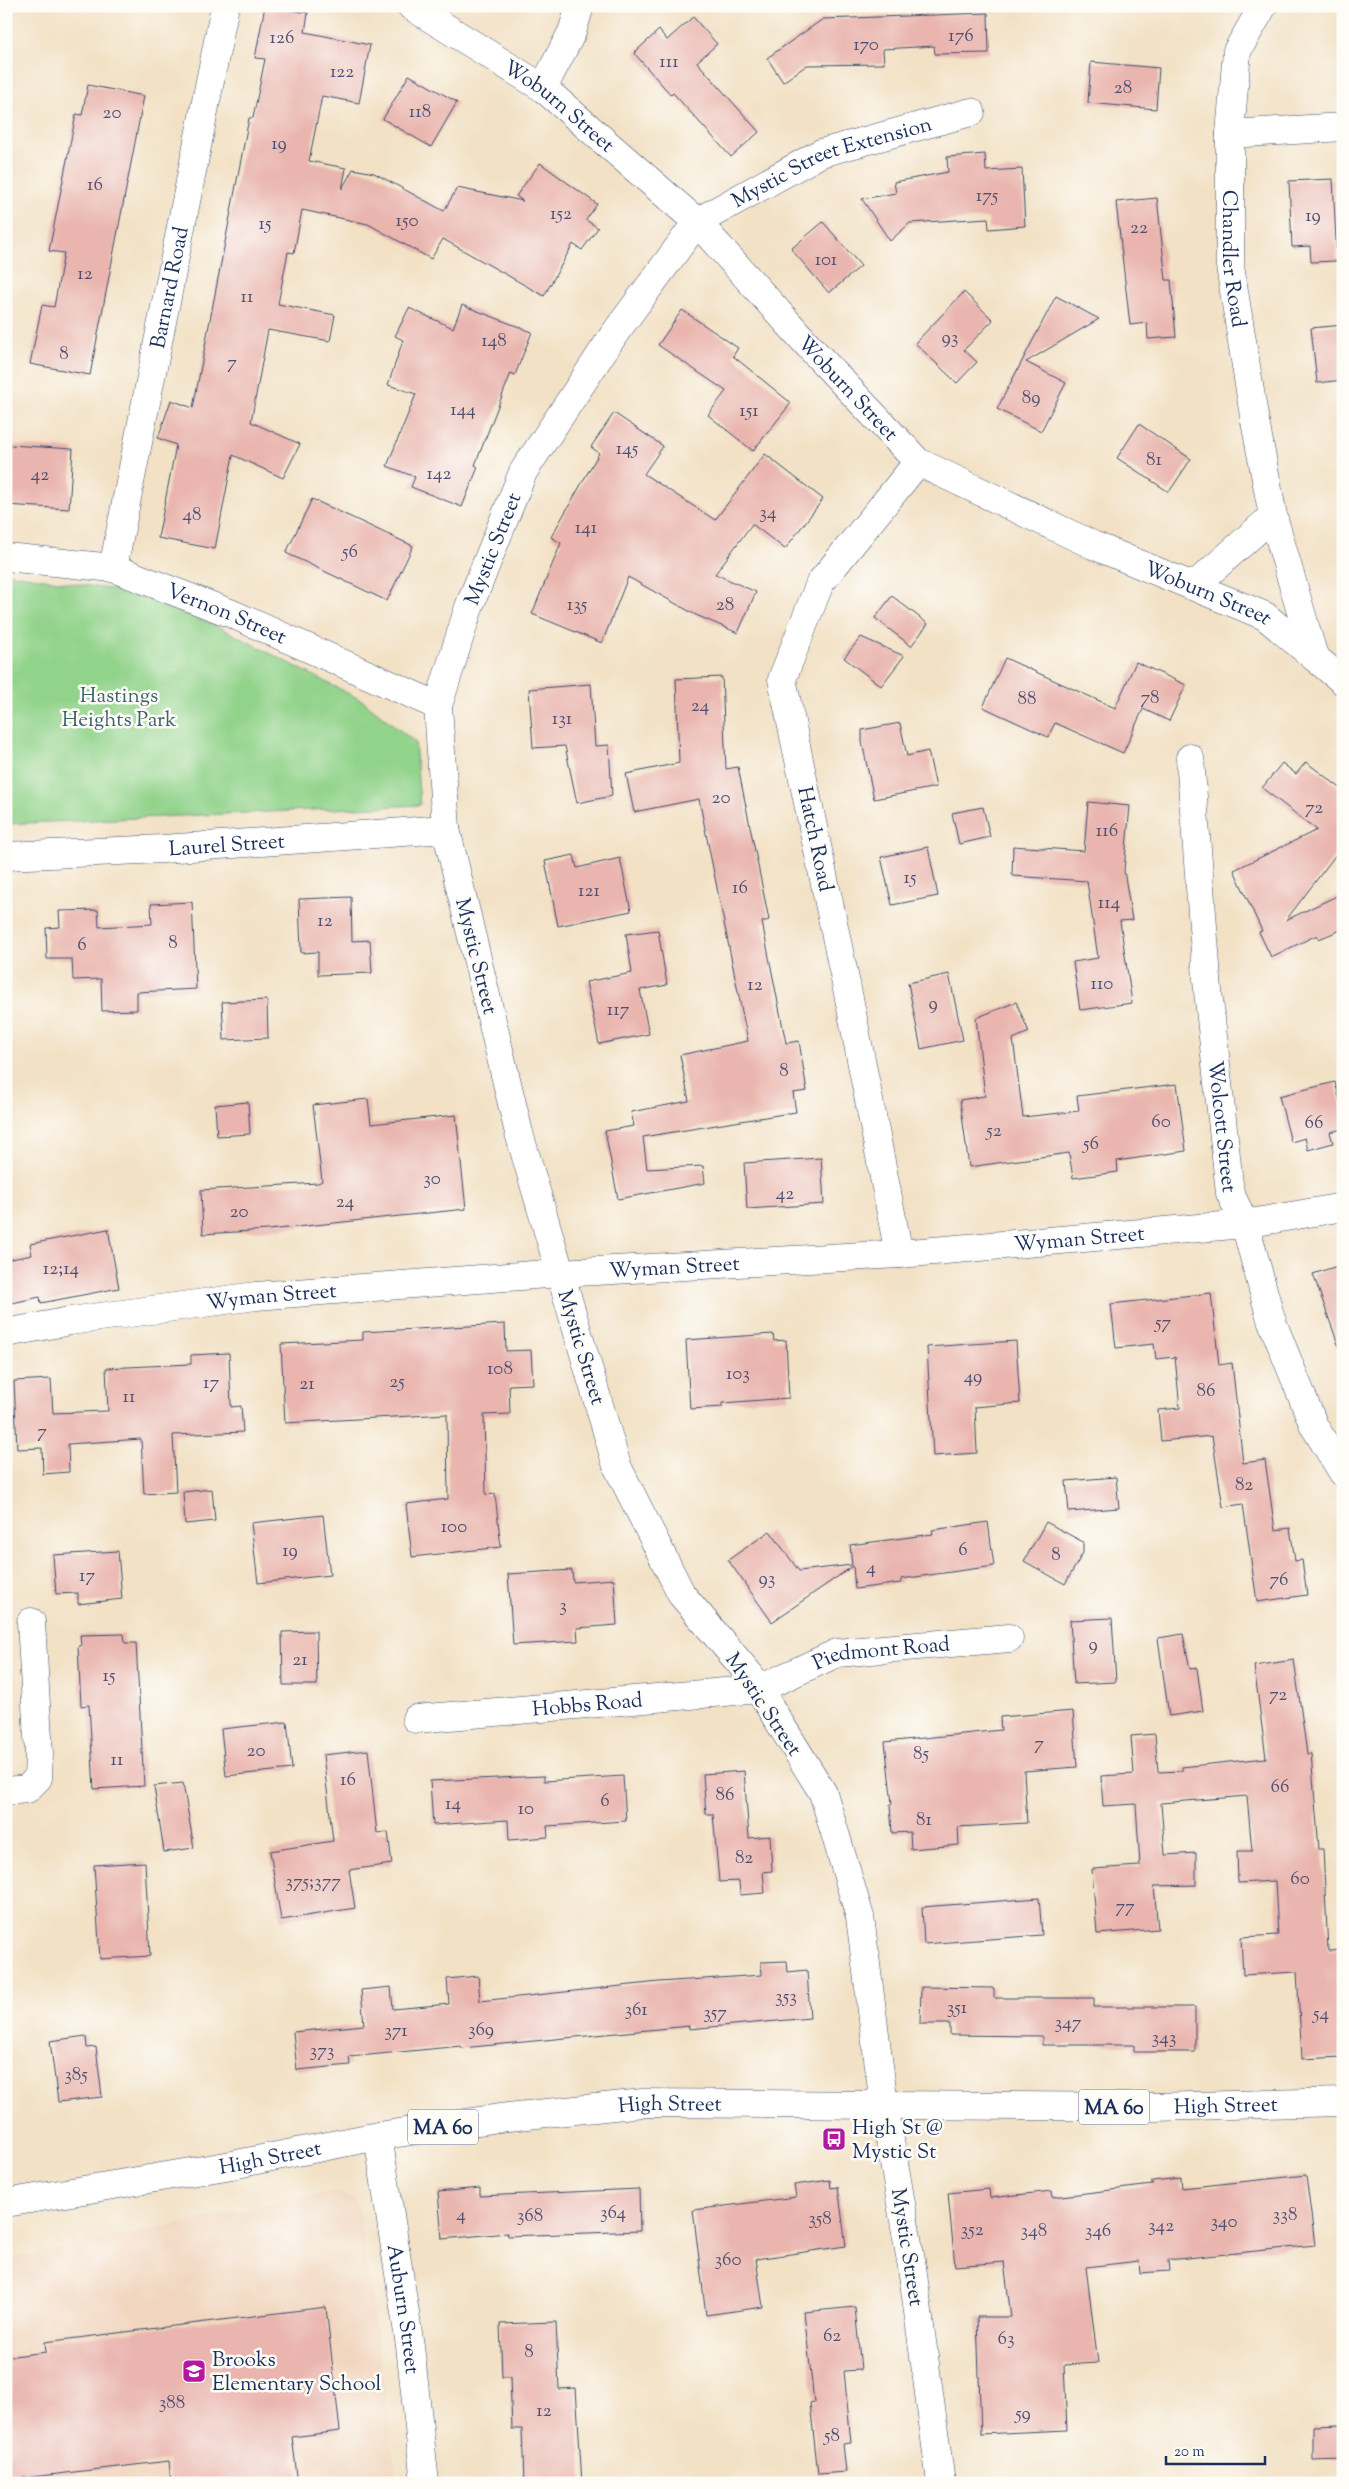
<svg xmlns="http://www.w3.org/2000/svg" width="1349" height="2489" font-family="'Sorts Mill Goudy',serif">
<style>
.built{fill:#f1d5bd}
.green{fill:#92d38b;stroke:#568174}
.building{fill:#e9b5ae}
.lines{fill:none;stroke-linecap:round;stroke-linejoin:round}
.street-casing{stroke:#3b4a6d;stroke-width:29}
.secondary-casing{stroke:#3b4a6d;stroke-width:29}
.primary-casing{stroke:#3b4a6d;stroke-width:29}
.street{stroke:#fff;stroke-width:28}
.secondary{stroke:#fff;stroke-width:28}
.primary{stroke:#fff;stroke-width:28}
.labels{text-anchor:middle;stroke-width:5;stroke-linejoin:round;paint-order:stroke}
.number-label{font-size:19px;fill:#4e5072}
.shield{fill:#fdfcf7;stroke:#5f6c8c;stroke-width:1}
.shield-label{font-size:20px;font-weight:bold;fill:#1b2f5e}
.street-label{font-size:21px;fill:#1b2f5e;stroke:#fdfcf7}
.park-label{font-size:21px;fill:#3f606c;stroke:#fdfcf7}
.poi-label{font-size:21px;fill:#1b2f5e;stroke:#fdfcf7;text-anchor:start}
</style>
<rect width="100%" height="100%" fill="#fdfcf7"/>
<filter id="ink" filterUnits="userSpaceOnUse"><feTurbulence type="fractalNoise" baseFrequency=".02" numOctaves="2"/><feDisplacementMap in="SourceGraphic" scale="10" xChannelSelector="R" yChannelSelector="G"/><feConvolveMatrix kernelMatrix="1 2 1 2 8 2 1 2 1" color-interpolation-filters="sRGB"/></filter>
<filter id="wash" filterUnits="userSpaceOnUse"><feTurbulence type="fractalNoise" baseFrequency=".0096" numOctaves="4" result="noise"/><feDisplacementMap in="SourceGraphic" scale="20" xChannelSelector="R" yChannelSelector="G"/><feGaussianBlur stdDeviation="1.12" result="paint"/><feColorMatrix in="noise" values="0 0 0 0 0 0 0 0 0 0 0 0 0 0 0 0 0 1.4 0 .05"/><feComposite in="paint" operator="in"/></filter>
<g filter="url(#wash)">
<rect width="100%" height="100%" fill="#f2e1c5"/>
<path class="built" d="M336,2191L355,2200L360,2216L397,2483H6V2260Z"/>
<path class="green" d="M6,573L128,592L219,627L363,701L415,742L420,805L6,824Z"/>
<g id="blocks">
<path class="building" d="M265,6L308,13L305,32L370,45L359,103L322,96L309,161L346,168L342,189L353,169L374,173L444,211L457,188L523,201L516,196L540,163L597,204L586,220L598,228L582,250L573,244L544,296L443,239L431,259L368,224L302,210L294,253L288,252L278,304L335,315L330,341L268,330L251,422L300,444L283,478L233,455L215,549L158,538L176,445L158,438L171,400L193,408L249,118H253L265,59L255,58Z
M988,13L989,53L935,54L934,46L883,49L884,64L807,65L783,82L767,58L823,19Z
M693,17L717,44L697,62L759,132L731,157L673,93L671,95L634,53L659,30L667,40Z
M1091,62L1159,68L1156,109L1088,103Z
M409,75L457,102L431,147L383,119Z
M88,85L144,96L90,375L30,364L42,305L54,307L64,253L49,251L76,114L82,115Z
M985,154L986,171L1022,169L1025,226L989,229L988,218L910,223L890,241L862,199L896,193L894,182L948,172L947,157Z
M1333,179L1337,261L1311,262L1310,246L1292,247L1289,181Z
M1157,198L1166,280H1171L1176,337L1148,339L1147,323L1130,325L1116,202Z
M823,222L861,266L829,293L791,249Z
M964,292L993,320L964,350L977,362L957,383L915,343Z
M1056,296L1099,319L1026,362L1066,383L1041,431L997,409Z
M462,305L532,332L515,375L511,373L475,465L478,467L462,507L411,487L415,477L387,466L416,394L388,385L403,340L395,336L409,308L453,328Z
M682,310L738,348L733,356L791,403L753,451L708,415L726,391L658,345Z
M1343,325V380L1317,383L1311,328Z
M614,413L663,446L644,474L715,520L765,454L823,499L785,549L752,524L715,574L756,592L738,633L696,615L628,577L602,643L532,614L561,543L551,537L599,453L591,447Z
M1139,424L1191,459L1169,492L1117,458Z
M10,445L73,449L69,509L6,505Z
M312,499L413,546L387,601L286,553Z
M892,596L928,624L911,646L875,618Z
M861,637L904,656L881,686L844,658Z
M1005,658L1115,708L1136,662L1186,685L1169,721L1143,709L1123,753L1055,723L1048,737L983,707Z
M722,677L726,769L738,767L769,920L762,922L786,1043L799,1041L807,1091L793,1093L796,1112L643,1137L647,1169L703,1166L705,1183L618,1199L605,1131L634,1126L631,1112L689,1101L680,1055L748,1041L699,799L634,812L626,774L679,763L676,679Z
M591,684L595,746L609,745L612,796L577,803L565,746L533,748L529,689Z
M900,723L907,756L928,751L936,787L874,799L862,742V730Z
M1306,762L1343,790V850L1341,848L1286,920L1343,893V929L1319,939L1317,935L1271,957L1259,932L1262,931L1234,870L1317,830L1262,788L1282,763L1296,774Z
M1088,802L1130,806L1124,870L1132,920L1120,921L1132,1003L1080,1010L1073,962L1098,958L1087,881L1012,876L1013,846L1084,851Z
M983,807L990,837L959,844L952,813Z
M928,847L938,896L892,905L881,857Z
M574,855L577,868L620,858L631,911L558,926L545,861Z
M351,897L352,941L370,940L372,973L318,975V952L301,953L299,899Z
M192,902L196,989L137,992V1010L102,1011L101,979L73,980L72,959H47L46,928L60,927L59,911L98,910L99,927L152,924L151,904Z
M658,930L667,985L640,990L649,1034L599,1044L586,982L632,973L626,934Z
M949,974L963,1040L921,1049L908,983Z
M267,1000L268,1038L224,1040L222,1002Z
M1016,1002L1029,1032L1013,1039L1023,1117L1079,1111L1077,1096L1177,1084L1186,1151L1117,1161L1118,1172L1073,1178L1069,1153L969,1167L960,1100L985,1096L976,1018Z
M1335,1082L1343,1112V1129L1330,1132L1333,1143L1308,1150L1305,1138L1291,1142L1279,1096Z
M368,1099L371,1124L456,1115L466,1209L268,1230L203,1234L201,1190L318,1183L322,1181L313,1105Z
M248,1102L250,1134L217,1136L215,1105Z
M821,1158L824,1204L747,1209L744,1163Z
M108,1229L119,1288L41,1303L40,1297L12,1303L6,1274V1260L32,1255L30,1244Z
M1343,1264V1346L1339,1347L1313,1274Z
M1211,1293L1219,1365L1232,1363L1243,1463L1265,1460L1275,1530L1290,1528L1295,1561L1302,1560L1307,1595L1257,1602L1243,1504L1223,1507L1212,1436L1161,1441L1158,1410L1180,1408L1175,1357L1156,1359L1154,1344L1116,1348L1111,1304Z
M505,1324L506,1351L531,1350L533,1384L509,1385L510,1414L484,1415L486,1495L495,1494L501,1547L412,1557L406,1504L448,1499L447,1414L285,1423L281,1344L363,1340V1332Z
M773,1334L774,1341L786,1340L789,1398L722,1403V1407L690,1409L686,1340Z
M1016,1341L1020,1403L975,1407L977,1453L933,1456L927,1347Z
M229,1353L231,1407L241,1406L243,1432L173,1435L176,1492L144,1494L141,1439L68,1444L69,1472L43,1474L42,1448L17,1449L14,1381L51,1379L53,1413L108,1411L106,1368L191,1364V1355Z
M1116,1477L1119,1508L1069,1512L1066,1481Z
M212,1489L215,1521L185,1524L183,1492Z
M323,1515L330,1575L258,1583L251,1523Z
M988,1522L994,1566L901,1579V1583L855,1589L853,1566L772,1622L728,1560L770,1531L799,1571L852,1565L850,1545L933,1534L932,1530Z
M1046,1522L1083,1542V1553L1065,1584L1024,1561Z
M118,1551L122,1599L78,1604V1593L56,1594L53,1555Z
M572,1570L573,1582L614,1579L617,1625L577,1628L578,1641L513,1645L508,1574Z
M1112,1618L1116,1682L1074,1684L1070,1620Z
M316,1631L317,1685H283L282,1632Z
M124,1634L125,1643H136L144,1786L94,1789L89,1705L81,1706L78,1646H81L80,1635Z
M1183,1634L1190,1669L1197,1668L1203,1711L1169,1716L1158,1638Z
M1294,1660L1307,1754H1311L1319,1849H1323L1328,1951L1343,1950V2057L1302,2059L1297,1972L1243,1975L1241,1937L1278,1935L1275,1881L1238,1883L1237,1851H1252L1247,1796L1161,1803L1165,1855L1196,1853V1885L1154,1886L1158,1929L1097,1934L1092,1869L1140,1866L1136,1804L1103,1806L1101,1776L1134,1774L1131,1736L1155,1734L1158,1772L1182,1771V1767L1266,1758L1254,1666Z
M1073,1711L1077,1767L1024,1771L1027,1823L958,1827L959,1845L911,1849L910,1832L892,1833L890,1804H892L885,1742L1001,1730L1000,1717Z
M287,1722L292,1769L226,1776L221,1729Z
M368,1750L377,1833L388,1832L392,1864L349,1870L355,1908L281,1920L270,1851L333,1841L323,1755Z
M744,1771L749,1838L770,1836L772,1871L763,1872L765,1893L740,1895L739,1881L719,1882L713,1814H706L703,1774Z
M544,1776V1781L623,1776L626,1821L547,1826L548,1837L509,1840L508,1820L433,1825L430,1781Z
M183,1783L194,1848L164,1852L154,1786Z
M145,1862L150,1956L100,1959L94,1865Z
M1039,1898L1042,1935L924,1944L922,1907Z
M787,1961L788,1972L807,1970L810,2018L689,2029V2026L462,2048L461,2046L349,2057L350,2065L297,2070L293,2032L364,2025L361,1990L391,1987L393,2009L449,2004L447,1979L478,1976L480,2001L659,1982L762,1975L761,1962Z
M921,1987L994,1988V1998H1094V2007H1195V2052H1134V2045H1042V2036L950,2035V2024H920Z
M86,2036L87,2048L96,2047L102,2097L58,2102L50,2041Z
M1306,2175L1315,2245L1168,2260L1169,2271L1140,2273L1139,2261L1086,2267L1098,2363L1064,2365L1067,2430L981,2434L977,2317H1011L1004,2262L955,2266L948,2193L989,2189L990,2198L1052,2191L1053,2197L1152,2185V2181L1181,2178L1182,2188Z
M830,2180L831,2188L838,2187L846,2246L756,2259L763,2307L706,2315L693,2210L796,2197L794,2185Z
M480,2188V2196L639,2189L640,2231L508,2236L507,2233L442,2239L438,2192Z
M326,2307L340,2431L292,2437L298,2483H171L169,2461L6,2480V2357L46,2352L45,2342Z
M855,2307L861,2370L844,2371L851,2443L843,2444L846,2472L818,2474L810,2403L814,2402L804,2312Z
M556,2322L559,2389L576,2388L582,2483H524L522,2429H512L510,2377H502L500,2324Z
M1341,2425L1342,2459L1313,2460V2426Z"/>
</g>
</g>
<g filter="url(#ink)">
<use href="#blocks" fill-opacity="0" stroke="#3b4a6d" stroke-width="1"/>
<g class="lines">
<g class="street-casing">
<g id="street">
<path id="s1" d="M1263,6L1237,51L1230,134V266L1254,416L1273,516L1314,657"/>
<path d="M543,88L572,32L580,6"/>
<path d="M1230,134L1343,127"/>
<path id="s2" d="M6,557L113,568L230,613L438,706"/>
<path id="s3" d="M113,568L225,6"/>
<path d="M1194,586L1273,516"/>
<path id="s4" d="M1190,758L1208,991L1230,1193L1245,1224L1271,1319L1314,1426L1343,1473"/>
<path id="s5" d="M6,856L163,849L446,829"/>
<path d="M899,1254L850,1003L782,679L820,583L918,462"/>
<path id="s6" d="M6,1333L70,1321L256,1296L560,1273L899,1254L1245,1224L1343,1207"/>
<path id="s7" d="M416,1719L759,1689L837,1653L1009,1638"/>
<path d="M6,1791L27,1789L38,1778L39,1754L31,1622"/>
<path id="s8" d="M941,2483L912,2267L884,2105L860,1917L823,1793L750,1675L682,1595L617,1466L519,1133L446,829L438,706L469,607L523,472L615,333L697,222L821,153L971,112"/>
</g>
</g>
<g class="secondary-casing">
<g id="secondary">
<path id="s9" d="M411,6L543,88L697,222L816,354L918,462L1093,545L1265,616L1343,681"/>
<path id="s10" d="M378,2136L410,2346L425,2483"/>
</g>
</g>
<g class="primary-casing">
<g id="primary">
<path id="s11" d="M6,2203L232,2165L378,2136L499,2118L643,2103L1153,2107L1343,2102"/>
</g>
</g>
<use href="#street" class="street"/>
<use href="#secondary" class="secondary"/>
<use href="#primary" class="primary"/>
</g>
</g>
<defs>
<g id="bus-square" transform="scale(1.25)"><rect x="-9" y="-9" width="18" height="18" rx="4" fill="#b5179e" stroke="#fdfcf7"/><path d="M-5-6H5V4H4V6H2V4H-2V6H-4V4H-5ZM-3.5-4V0h7V-4ZM-3.5 1.2v1.5H-2V1.2ZM2 1.2v1.5H3.5V1.2Z" fill="#fff"/></g>
<g id="school-square" transform="scale(1.25)"><rect x="-9" y="-9" width="18" height="18" rx="4" fill="#b5179e" stroke="#fdfcf7"/><path d="M0-5L7-2L0 1L-7-2ZM-4 1L0 2.5L4 1V4Q0 6-4 4Z" fill="#fff"/></g>
</defs>
<g fill-rule="evenodd">
<use href="#bus-square" x="834" y="2139"/>
<use href="#school-square" x="194" y="2371"/>
</g>
<g class="labels">
<g class="number-label">
<text x="961" y="41">176</text>
<text x="282" y="43">126</text>
<text x="866" y="50">170</text>
<text x="669" y="67">111</text>
<text x="342" y="77">122</text>
<text x="1123" y="93">28</text>
<text x="420" y="117">118</text>
<text x="112" y="118">20</text>
<text x="279" y="149">19</text>
<text x="95" y="190">16</text>
<text x="987" y="201">175</text>
<text x="561" y="219">152</text>
<text x="1313" y="221">19</text>
<text x="407" y="226">150</text>
<text x="265" y="229">15</text>
<text x="1139" y="233">22</text>
<text x="826" y="265">101</text>
<text x="85" y="279">12</text>
<text x="247" y="302">11</text>
<text x="950" y="343">93</text>
<text x="494" y="346">148</text>
<text x="64" y="359">8</text>
<text x="232" y="368">7</text>
<text x="1031" y="403">89</text>
<text x="463" y="415">144</text>
<text x="749" y="416">151</text>
<text x="627" y="454">145</text>
<text x="1154" y="465">81</text>
<text x="439" y="479">142</text>
<text x="40" y="480">42</text>
<text x="768" y="518">34</text>
<text x="192" y="520">48</text>
<text x="586" y="533">141</text>
<text x="350" y="557">56</text>
<text x="577" y="610">135</text>
<text x="725" y="610">28</text>
<text x="1150" y="703">78</text>
<text x="1027" y="704">88</text>
<text x="700" y="711">24</text>
<text x="562" y="724">131</text>
<text x="721" y="803">20</text>
<text x="1314" y="813">72</text>
<text x="1107" y="836">116</text>
<text x="910" y="883">15</text>
<text x="740" y="893">16</text>
<text x="589" y="896">121</text>
<text x="1109" y="908">114</text>
<text x="325" y="926">12</text>
<text x="173" y="948">8</text>
<text x="82" y="950">6</text>
<text x="1102" y="989">110</text>
<text x="755" y="990">12</text>
<text x="933" y="1009">9</text>
<text x="618" y="1015">117</text>
<text x="784" y="1076">8</text>
<text x="1161" y="1127">60</text>
<text x="1314" y="1128">66</text>
<text x="994" y="1136">52</text>
<text x="1091" y="1149">56</text>
<text x="432" y="1184">30</text>
<text x="785" y="1199">42</text>
<text x="345" y="1207">24</text>
<text x="239" y="1217">20</text>
<text x="61" y="1274">12;14</text>
<text x="1163" y="1328">57</text>
<text x="500" y="1374">108</text>
<text x="738" y="1379">103</text>
<text x="973" y="1382">49</text>
<text x="397" y="1387">25</text>
<text x="211" y="1388">17</text>
<text x="307" y="1389">21</text>
<text x="1206" y="1396">86</text>
<text x="129" y="1402">11</text>
<text x="42" y="1437">7</text>
<text x="1244" y="1490">82</text>
<text x="454" y="1532">100</text>
<text x="963" y="1555">6</text>
<text x="290" y="1556">19</text>
<text x="1056" y="1560">8</text>
<text x="871" y="1573">4</text>
<text x="87" y="1581">17</text>
<text x="767" y="1584">93</text>
<text x="1279" y="1585">76</text>
<text x="563" y="1611">3</text>
<text x="1093" y="1650">9</text>
<text x="300" y="1665">21</text>
<text x="109" y="1681">15</text>
<text x="1278" y="1700">72</text>
<text x="1039" y="1749">7</text>
<text x="256" y="1756">20</text>
<text x="921" y="1759">85</text>
<text x="117" y="1765">11</text>
<text x="348" y="1785">16</text>
<text x="1280" y="1792">66</text>
<text x="725" y="1800">86</text>
<text x="605" y="1806">6</text>
<text x="453" y="1809">14</text>
<text x="526" y="1814">10</text>
<text x="924" y="1825">81</text>
<text x="744" y="1863">82</text>
<text x="1300" y="1884">60</text>
<text x="313" y="1887">375;377</text>
<text x="1125" y="1912">77</text>
<text x="786" y="2002">353</text>
<text x="957" y="2013">351</text>
<text x="636" y="2015">361</text>
<text x="715" y="2018">357</text>
<text x="1321" y="2019">54</text>
<text x="1068" y="2028">347</text>
<text x="481" y="2035">369</text>
<text x="396" y="2036">371</text>
<text x="1164" y="2043">343</text>
<text x="322" y="2056">373</text>
<text x="76" y="2080">385</text>
<text x="613" y="2218">364</text>
<text x="461" y="2220">4</text>
<text x="1285" y="2220">338</text>
<text x="530" y="2221">368</text>
<text x="820" y="2224">358</text>
<text x="1224" y="2227">340</text>
<text x="1161" y="2231">342</text>
<text x="972" y="2235">352</text>
<text x="1034" y="2236">348</text>
<text x="1098" y="2236">346</text>
<text x="728" y="2265">360</text>
<text x="832" y="2341">62</text>
<text x="1006" y="2344">63</text>
<text x="529" y="2357">8</text>
<text x="172" y="2408">388</text>
<text x="544" y="2416">12</text>
<text x="1023" y="2419">59</text>
<text x="832" y="2441">58</text>
</g>
<g class="shield">
<rect x="1079" y="2089.5" width="70" height="35" rx="4"/>
<rect x="408" y="2109.5" width="70" height="35" rx="4"/>
</g>
<g class="shield-label">
<text x="1114" y="2114">MA 60</text>
<text x="443" y="2134">MA 60</text>
</g>
<g class="street-label">
<text dy="7" stroke="none"><textPath href="#s9" startOffset="179">Woburn Street</textPath></text>
<text dy="7" stroke="none"><textPath href="#s8" startOffset="2575">Mystic Street Extension</textPath></text>
<text dy="7" stroke="none"><textPath href="#s1" startOffset="260">Chandler Road</textPath></text>
<text dy="7" stroke="none"><textPath href="#s3" startOffset="286">Barnard Road</textPath></text>
<text dy="7" stroke="none"><textPath href="#s9" startOffset="584">Woburn Street</textPath></text>
<text dy="7" stroke="none"><textPath href="#s8" startOffset="2039">Mystic Street</textPath></text>
<text dy="7" stroke="none"><textPath href="#s9" startOffset="1004">Woburn Street</textPath></text>
<text dy="7" stroke="none"><textPath href="#s2" startOffset="230">Vernon Street</textPath></text>
<text transform="translate(816 839) rotate(78)" y="7">Hatch Road</text>
<text dy="7" stroke="none"><textPath href="#s5" startOffset="221">Laurel Street</textPath></text>
<text transform="translate(477 956) rotate(76)" y="7">Mystic Street</text>
<text dy="7" stroke="none"><textPath href="#s4" startOffset="370">Wolcott Street</textPath></text>
<text dy="7" stroke="none"><textPath href="#s6" startOffset="1078">Wyman Street</textPath></text>
<text dy="7" stroke="none"><textPath href="#s6" startOffset="672">Wyman Street</textPath></text>
<text dy="7" stroke="none"><textPath href="#s6" startOffset="268">Wyman Street</textPath></text>
<text transform="translate(582 1347) rotate(73)" y="7">Mystic Street</text>
<text dy="7" stroke="none"><textPath href="#s7" startOffset="474">Piedmont Road</textPath></text>
<text dy="7" stroke="none"><textPath href="#s7" startOffset="172">Hobbs Road</textPath></text>
<text transform="translate(764 1704) rotate(56)" y="7">Mystic Street</text>
<text dy="7" stroke="none"><textPath href="#s11" startOffset="672">High Street</textPath></text>
<text dy="7" stroke="none"><textPath href="#s11" startOffset="1228">High Street</textPath></text>
<text dy="7" stroke="none"><textPath href="#s11" startOffset="268">High Street</textPath></text>
<text transform="translate(908 2247) rotate(81)" y="7">Mystic Street</text>
<text dy="7" stroke="none"><textPath href="#s10" startOffset="175">Auburn Street</textPath></text>
</g>
<g class="park-label">
<text x="119" y="702">Hastings<tspan x="119" dy="24">Heights Park</tspan></text>
</g>
<g class="poi-label">
<text x="852" y="2134">High St @<tspan x="852" dy="24">Mystic St</tspan></text>
<text x="212" y="2366">Brooks<tspan x="212" dy="24">Elementary School</tspan></text>
</g>
</g>
<rect width="1349" height="2489" fill="none" stroke="#fdfcf7" stroke-width="25"/>
<path d="M1166 2456v8h99v-8" fill="none" stroke="#1b2f5e" stroke-width="2.5"/>
<text x="1174" y="2456" font-size="15" fill="#1b2f5e" stroke="#fdfcf7" stroke-width="4" paint-order="stroke">20 m</text>
</svg>
